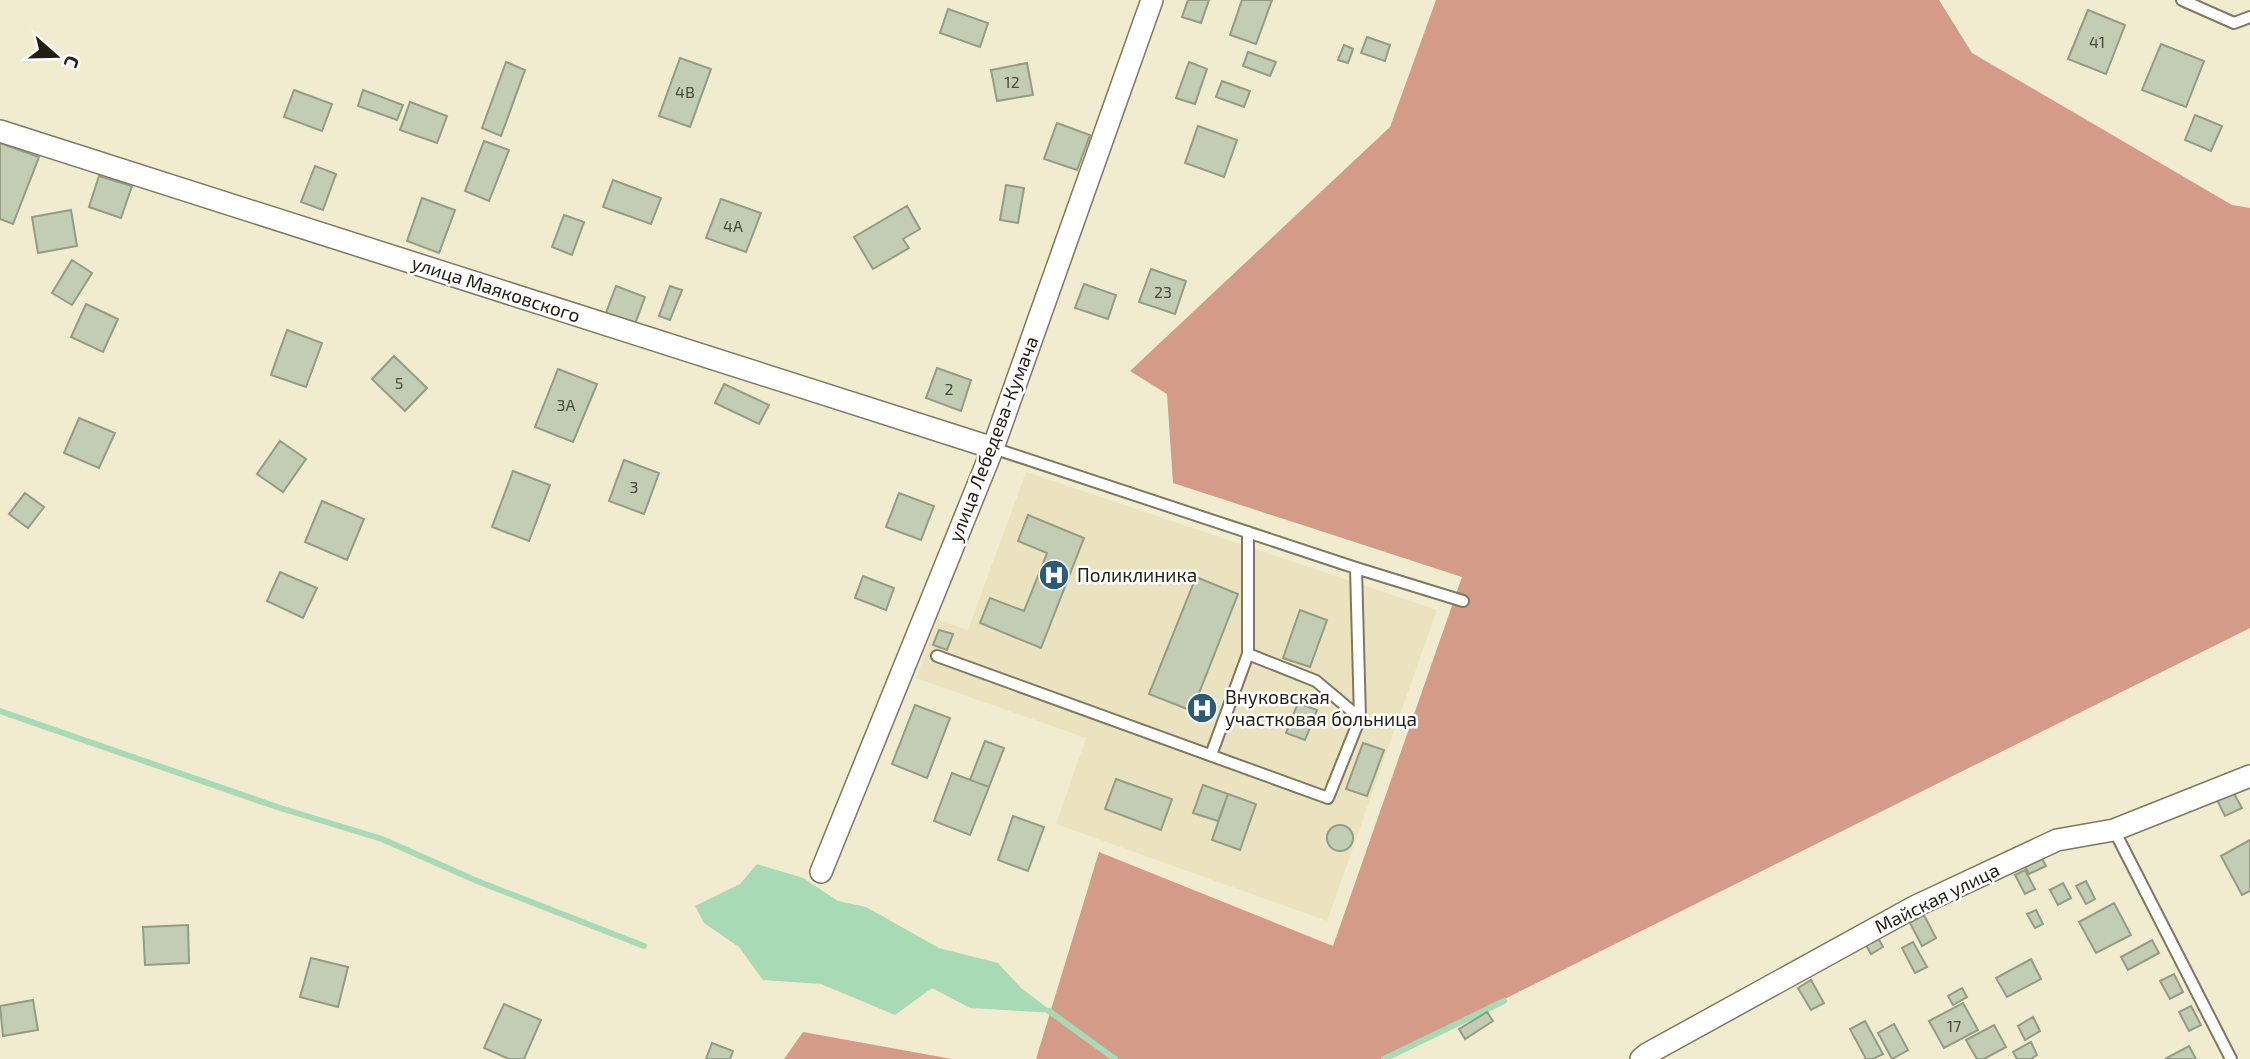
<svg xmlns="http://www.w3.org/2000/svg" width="2250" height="1059" font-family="'Exo 2',sans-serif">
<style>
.built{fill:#ebe3c0}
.forest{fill:#d49c88}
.water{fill:#a7dab5}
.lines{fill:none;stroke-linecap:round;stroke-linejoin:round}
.stream{stroke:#a7dab5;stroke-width:6}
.building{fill:#c3cdb4;stroke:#939c84;stroke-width:2}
.service-casing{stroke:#7e7960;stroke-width:14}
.minor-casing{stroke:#7e7960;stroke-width:24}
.service{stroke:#fff;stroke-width:10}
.minor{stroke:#fff;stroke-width:21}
.labels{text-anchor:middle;stroke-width:5;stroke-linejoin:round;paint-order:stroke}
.number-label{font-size:16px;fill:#4a4a3c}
.street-label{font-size:19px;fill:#211e14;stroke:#fff}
.poi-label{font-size:19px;fill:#211e14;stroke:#fff;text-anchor:start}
</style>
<rect width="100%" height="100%" fill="#f1ebd0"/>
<path class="built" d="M1026,472L1437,610L1327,921L1056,824L1086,738L916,678L937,619L968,630Z"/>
<path class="forest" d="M1436,0H1939L1972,53L2232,205L2250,208V628L1384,1059H1036L1099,852L1333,946L1462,577L1173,483L1167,394L1130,371L1390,127Z
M803,1032L952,1059H784Z"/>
<path class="water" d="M757,864L803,878L838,901L866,907L939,948L998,963L1021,988L1054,1013L970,1008L932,988L895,1015L821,984L763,980L739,947L704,923L695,906L740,884Z"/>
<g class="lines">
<path class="stream" d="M0,711L277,807L382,839L477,881L644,946
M1049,1011L1115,1059
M1384,1059L1504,1001"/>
</g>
<path class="building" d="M1188,0H1209L1201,23L1182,17Z
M1242,0H1272L1256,44L1230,35Z
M948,9L988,23L980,47L940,33Z
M2088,10L2125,25L2106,74L2068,59Z
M1367,37L1390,45L1385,61L1361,53Z
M2161,44L2204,61L2186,107L2142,90Z
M1344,45L1353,49L1348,63L1338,60Z
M1248,52L1276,62L1270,76L1243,66Z
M680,58L711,69L690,127L659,116Z
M506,62L525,70L501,136L482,128Z
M1189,62L1207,69L1195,104L1176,98Z
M1027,63L1033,95L997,101L991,70Z
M1222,81L1250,91L1244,107L1216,97Z
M294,90L332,104L322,131L284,117Z
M363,90L403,105L397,120L358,106Z
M410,102L447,116L437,143L400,130Z
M2195,115L2222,126L2211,151L2185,140Z
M1057,123L1090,135L1077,170L1044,159Z
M1198,126L1237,140L1224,177L1185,163Z
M484,141L509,150L489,201L465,191Z
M0,143L39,157L13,224L0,219Z
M315,166L336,174L323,210L301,202Z
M99,176L132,186L121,218L89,207Z
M613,180L661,198L651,224L603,207Z
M1006,185L1024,188L1018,223L1000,220Z
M422,198L455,210L439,253L407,241Z
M721,199L761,213L746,252L706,238Z
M907,206L920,229L903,239L909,248L873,269L854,237Z
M71,210L77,246L38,253L32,217Z
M564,215L584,222L572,255L552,247Z
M72,260L92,273L72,305L52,293Z
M1151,269L1186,281L1175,314L1139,302Z
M1084,284L1116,295L1108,319L1075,308Z
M616,286L645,297L635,324L606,313Z
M670,286L682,290L670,320L659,316Z
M86,304L118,319L103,352L71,337Z
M287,330L322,343L306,387L271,375Z
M394,356L427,388L405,411L372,379Z
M937,368L971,380L961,411L926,398Z
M558,369L597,384L573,442L535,427Z
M724,384L769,405L759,424L715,403Z
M79,418L115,433L99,468L64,453Z
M280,441L306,459L283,492L257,474Z
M624,460L659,473L644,514L609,501Z
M513,471L550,485L529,541L492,527Z
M25,493L44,507L28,528L9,514Z
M899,493L934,506L921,540L886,527Z
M322,501L364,519L347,560L305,542Z
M1028,515L1084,538L1041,648L980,623L990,598L1024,611L1047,553L1018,541Z
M280,572L317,588L303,618L267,601Z
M863,576L894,588L886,610L855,598Z
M1196,577L1238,594L1192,711L1149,694Z
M1300,610L1327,620L1310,667L1283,658Z
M939,630L953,634L947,650L933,645Z
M1298,703L1317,710L1305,740L1286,733Z
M915,705L950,718L927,778L892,764Z
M985,741L1004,748L989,787L970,780Z
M1363,743L1384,750L1367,796L1346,789Z
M952,773L989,787L970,835L934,821Z
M1116,779L1172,799L1161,830L1105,809Z
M1203,785L1228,794L1218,821L1193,813Z
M2231,788L2242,808L2225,816L2215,796Z
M1228,794L1256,804L1240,850L1212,840Z
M1013,816L1044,827L1028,871L998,860Z
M1327 838a13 13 0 1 1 26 0a13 13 0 1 1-26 0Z
M2250,840V891L2242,895L2221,856Z
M2038,851L2046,866L2029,874L2022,860Z
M2025,870L2035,889L2025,894L2015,875Z
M2086,881L2095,899L2086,904L2076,886Z
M2063,883L2071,898L2058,905L2050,890Z
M2114,903L2131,935L2096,953L2079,922Z
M2036,910L2043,924L2035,928L2027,914Z
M1924,915L1936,938L1922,946L1910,923Z
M188,925L189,963L145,965L143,927Z
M1878,938L1883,947L1871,954L1866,945Z
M2152,940L2159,953L2128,970L2121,957Z
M1913,942L1927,967L1915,973L1902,948Z
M311,958L348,967L338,1007L300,997Z
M2031,959L2041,979L2007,997L1996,978Z
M2174,974L2183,992L2170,999L2160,981Z
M1811,980L1824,1003L1811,1010L1798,988Z
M1962,988L1967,997L1953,1005L1948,996Z
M33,1000L38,1030L3,1036L0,1006Z
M1963,1003L1978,1030L1944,1048L1929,1021Z
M504,1004L541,1020L524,1059H509L484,1048Z
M2191,1006L2201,1025L2189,1031L2179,1012Z
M1487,1012L1493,1021L1465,1039L1459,1029Z
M2033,1017L2040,1031L2025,1040L2018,1026Z
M1865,1021L1883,1054L1873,1059H1866L1850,1029Z
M1894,1024L1908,1050L1892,1059L1878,1033Z
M1994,1025L2006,1047L1984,1059H1977L1966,1040Z
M2031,1042L2037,1055L2031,1059H2017L2013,1052Z
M712,1043L733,1051L730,1059H706Z
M2189,1046L2196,1059H2165Z"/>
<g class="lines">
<g class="service-casing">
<path id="service" d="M2182,0L2234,23L2250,17
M993,448L1356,568L1463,601
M1248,654L1316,681L1360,718
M937,656L1328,798L1360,718L1356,568
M1211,755L1248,654V532
M2114,830L2231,1059"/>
</g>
<g class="minor-casing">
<path id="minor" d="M0,131L993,448
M821,872L993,448L1152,0
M1641,1059L1647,1054L1916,906L2057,840L2114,830L2250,776"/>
</g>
<use href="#service" class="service"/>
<use href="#minor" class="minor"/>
</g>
<defs>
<g id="hospital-disc" transform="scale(1.575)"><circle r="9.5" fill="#2a5b79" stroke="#fff"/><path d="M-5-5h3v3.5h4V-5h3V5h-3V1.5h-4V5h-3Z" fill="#fff"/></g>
</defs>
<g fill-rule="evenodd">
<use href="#hospital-disc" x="1054" y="575"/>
<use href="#hospital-disc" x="1202" y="708"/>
</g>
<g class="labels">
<g class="number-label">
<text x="2097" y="48">41</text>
<text x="1012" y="88">12</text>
<text x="685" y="98">4В</text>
<text x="733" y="232">4А</text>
<text x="1163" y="298">23</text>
<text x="399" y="389">5</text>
<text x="949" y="395">2</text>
<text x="566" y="411">3А</text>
<text x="634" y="493">3</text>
<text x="1954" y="1032">17</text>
</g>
<g class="street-label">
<text transform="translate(496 289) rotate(18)" y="7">улица Маяковского</text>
<text transform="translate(993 439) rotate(-69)" y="7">улица Лебедева-Кумача</text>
<text transform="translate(1937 898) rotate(-26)" y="7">Майская улица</text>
</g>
<g class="poi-label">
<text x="1077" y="582">Поликлиника</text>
<text x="1225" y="704">Внуковская<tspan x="1225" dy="22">участковая больница</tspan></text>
</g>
</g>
<g transform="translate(56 56) rotate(110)" stroke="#ffffff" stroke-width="5" paint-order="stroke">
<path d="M0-5L12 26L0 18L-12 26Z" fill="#211e14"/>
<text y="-10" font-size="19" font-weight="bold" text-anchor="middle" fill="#211e14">С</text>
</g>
</svg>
